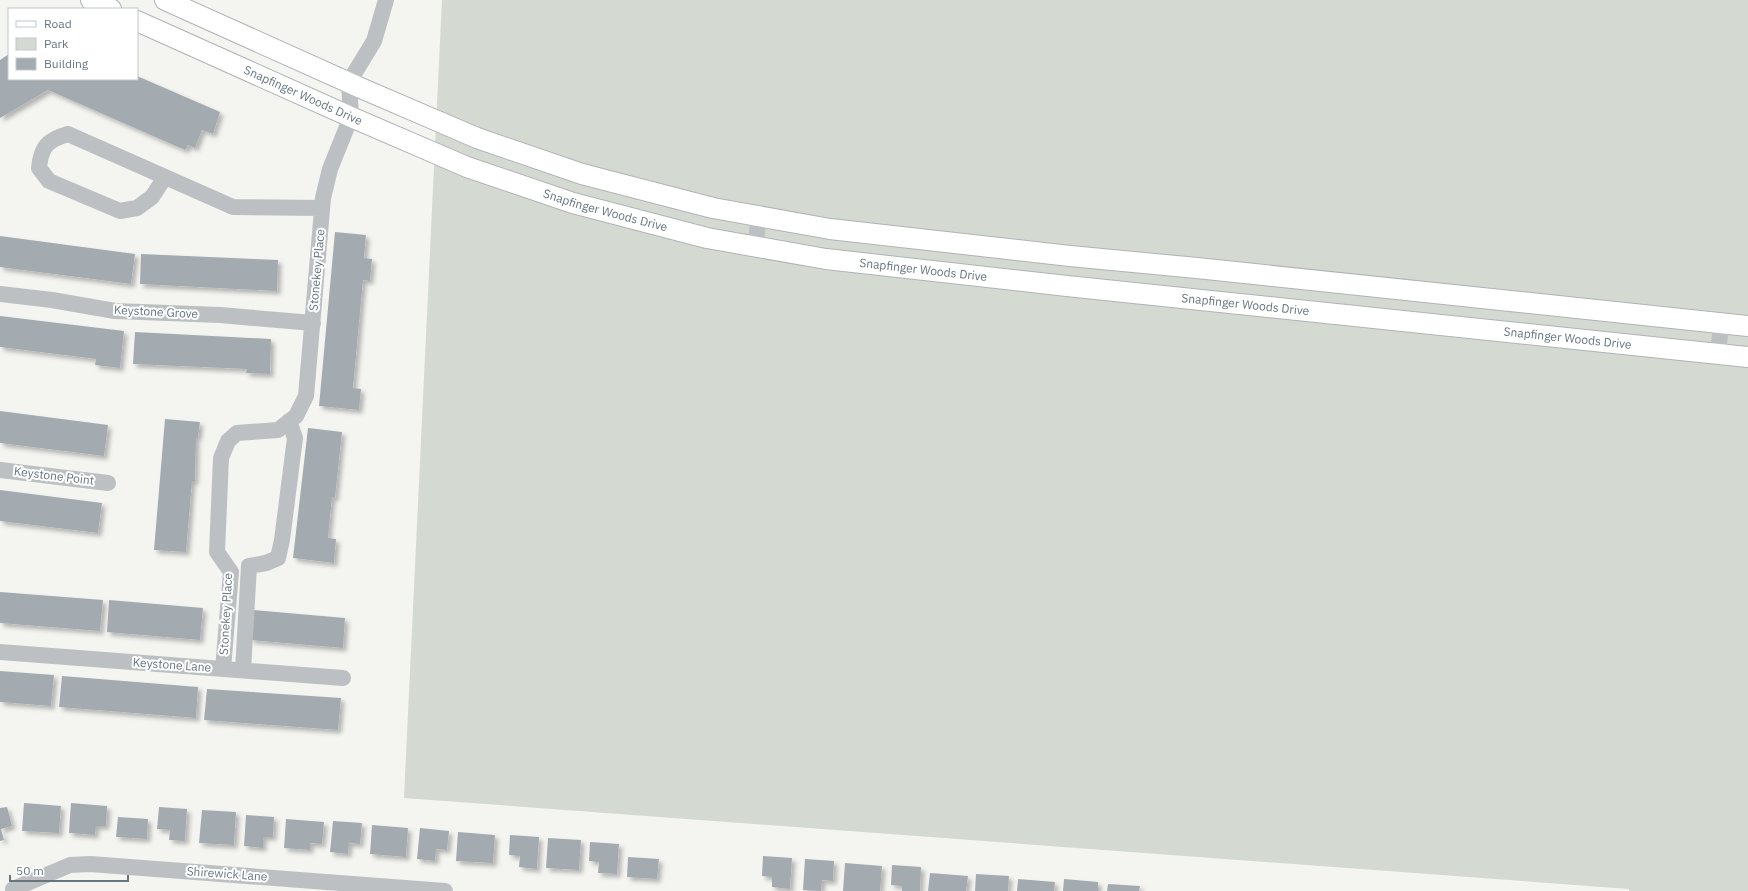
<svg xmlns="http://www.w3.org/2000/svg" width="1748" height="891" font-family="'IBM Plex Sans',sans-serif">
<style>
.green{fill:#d4d9d1}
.building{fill:#a4abb0;filter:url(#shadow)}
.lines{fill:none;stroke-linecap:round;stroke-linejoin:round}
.major-casing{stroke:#b0b4b7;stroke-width:22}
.minor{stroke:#bcc0c3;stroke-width:16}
.major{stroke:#fff;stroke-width:20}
.labels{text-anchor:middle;stroke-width:4;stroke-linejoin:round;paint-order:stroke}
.street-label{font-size:12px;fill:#67757f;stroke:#fff}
</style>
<defs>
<filter id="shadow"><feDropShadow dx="3.5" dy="3.5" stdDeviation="2" flood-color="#0004"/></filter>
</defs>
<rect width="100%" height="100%" fill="#f4f4f1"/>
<path class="green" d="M442,0H1748V891H1629V889L404,798Z"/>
<path class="building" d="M9,54V79H137V76L220,112L213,134L202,130L195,148L188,145L185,150L48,90L0,118V60Z
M335,232L366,235L364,258L372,259L370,281L363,280L353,388L361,389L359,410L319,406Z
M0,236L135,254L131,284L0,267Z
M141,254L278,260L277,291L140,284Z
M0,316L124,331L120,368L95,365L96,359L0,347Z
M135,332L271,339L270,374L246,373L247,369L133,364Z
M0,411L108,425L104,456L0,443Z
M165,419L200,422L198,437H196L195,481H192L186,552L154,550Z
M308,428L342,432L335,498L332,497L328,538L336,539L334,563L293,558Z
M0,490L102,503L98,533L0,521Z
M0,592L103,600L100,631L0,623Z
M109,600L203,608L200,640L107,632Z
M253,610L345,618L343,648L250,640Z
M0,671L54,675L51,706L0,702Z
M62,676L198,687L196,718L59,707Z
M207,689L341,698L338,730L204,720Z
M24,803L61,806L59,833L22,831Z
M71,803L107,806L106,826H96L95,835L69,833Z
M7,807L12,826L1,829L4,840L0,841V808Z
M159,807L187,809L185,841L169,840L170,830L157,829Z
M202,810L236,812L234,845L199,843Z
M246,815L274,817L273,837H263V848L244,846Z
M118,817L148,819L147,839L116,837Z
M286,819L324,822L322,844L310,843V850L284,848Z
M333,821L362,823L360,844L349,843L348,854L330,852Z
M372,825L408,828L406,857L370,854Z
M420,828L449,831L447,850L436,849L435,861L417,859Z
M458,832L495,835L493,863L456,861Z
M510,835L539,837L537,869L519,867L520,856L509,855Z
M548,838L581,840L579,870L546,868Z
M590,842L619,844L617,874L598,873L599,862L589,861Z
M763,856L792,858L790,889L772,887V877L762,876Z
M628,857L659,859L657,879L627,877Z
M805,859L834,861L833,881L822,880L821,891L803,890Z
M845,863L882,866L880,891H843Z
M892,865L921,867L920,891H902V886L891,885Z
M930,873L968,876L966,891H928Z
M976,874L1009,876L1008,891H975Z
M1018,879L1055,882L1054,891H1017Z
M1064,879L1098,882V891H1063Z
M1108,884L1140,886L1139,891H1107Z"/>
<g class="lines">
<g class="major-casing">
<g id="major">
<path d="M91,0L111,9"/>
<path d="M165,0L363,89L477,138L582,174L713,208L830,229L1070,256L1197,268L1748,326"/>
<path id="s1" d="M137,21L351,117L467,167L573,203L707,238L826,259L1067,286L1748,357"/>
</g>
</g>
<path class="minor" d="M165,177L152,197L137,208L120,211L49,181L39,168C41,147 47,140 68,134L233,207L322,208
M756,247L758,216
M0,294L52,300L115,311L220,315L313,323
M1718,354L1721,324
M0,470L108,483
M0,652L343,678
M223,669L231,572L217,552L221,458L228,441L237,433L278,430L296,416L306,396L323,198L330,169L351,117L349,82L374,41L386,0
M243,670L249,566L266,563L278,558L282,540L295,438L289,421
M13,889L70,865L90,864L445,891"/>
<use href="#major" class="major"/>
</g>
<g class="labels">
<g class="street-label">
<text dy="4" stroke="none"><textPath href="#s1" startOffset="182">Snapfinger Woods Drive</textPath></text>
<text dy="4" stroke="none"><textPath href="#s1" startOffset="506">Snapfinger Woods Drive</textPath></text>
<text transform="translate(317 270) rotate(-85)" y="4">Stonekey Place</text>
<text dy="4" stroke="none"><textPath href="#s1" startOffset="830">Snapfinger Woods Drive</textPath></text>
<text dy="4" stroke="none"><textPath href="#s1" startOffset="1154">Snapfinger Woods Drive</textPath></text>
<text transform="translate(156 312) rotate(3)" y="4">Keystone Grove</text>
<text dy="4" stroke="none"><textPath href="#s1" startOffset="1478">Snapfinger Woods Drive</textPath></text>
<text transform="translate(54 476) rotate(7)" y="4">Keystone Point</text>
<text transform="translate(226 614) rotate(-87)" y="4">Stonekey Place</text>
<text transform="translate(172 665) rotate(4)" y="4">Keystone Lane</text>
<text transform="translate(227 874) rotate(4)" y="4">Shirewick Lane</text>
</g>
</g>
<rect x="8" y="8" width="130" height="72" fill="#ffffff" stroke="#c2c8cc"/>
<rect x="16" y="21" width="20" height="6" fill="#ffffff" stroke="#c2c8cc"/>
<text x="44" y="28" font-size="12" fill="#67757f">Road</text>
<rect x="16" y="38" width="20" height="12" fill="#d4d9d1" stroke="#c2c8cc"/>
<text x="44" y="48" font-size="12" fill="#67757f">Park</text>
<rect x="16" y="58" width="20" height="12" fill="#a4abb0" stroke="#c2c8cc"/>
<text x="44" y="68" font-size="12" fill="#67757f">Building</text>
<path d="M10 875v6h118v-6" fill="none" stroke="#67757f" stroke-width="2"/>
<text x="16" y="875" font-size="12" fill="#67757f" stroke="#ffffff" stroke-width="3" paint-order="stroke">50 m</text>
</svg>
